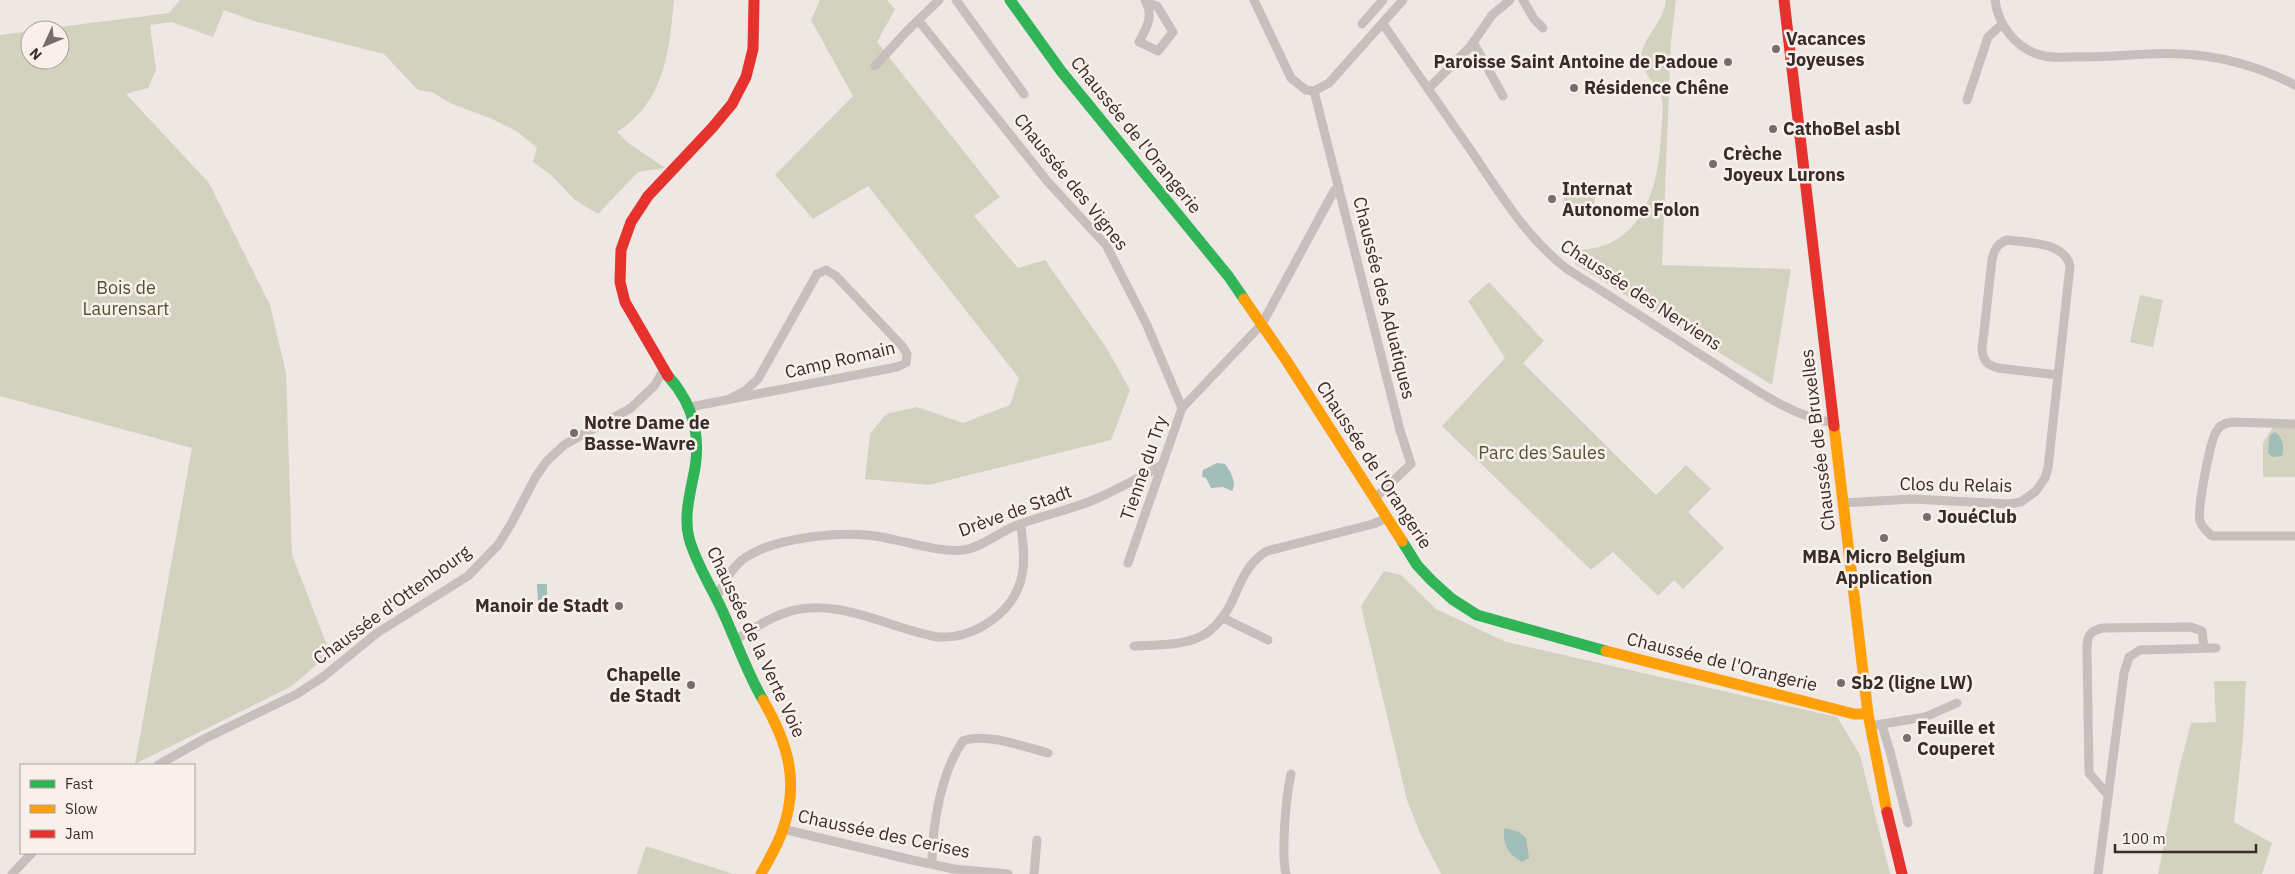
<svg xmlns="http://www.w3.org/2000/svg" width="2295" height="874" font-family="'IBM Plex Sans',sans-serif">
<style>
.green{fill:#d2d2bf}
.water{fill:#a1beb8}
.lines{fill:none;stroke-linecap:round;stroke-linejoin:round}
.street{stroke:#c7bfbc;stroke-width:9}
.fast{stroke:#30b455;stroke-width:11}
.slow{stroke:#ff9f0a;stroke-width:11}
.jam{stroke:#e5322d;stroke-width:11}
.poi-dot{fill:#786d6c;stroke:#f9f0ec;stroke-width:2}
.labels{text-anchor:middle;stroke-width:5;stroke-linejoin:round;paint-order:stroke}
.poi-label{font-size:18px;font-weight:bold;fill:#382c2b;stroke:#f9f0ec;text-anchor:start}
.street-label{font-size:18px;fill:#382c2b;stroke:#f9f0ec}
.park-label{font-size:18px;fill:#4f5530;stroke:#f9f0ec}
</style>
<rect width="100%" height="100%" fill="#eee7e4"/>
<path class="green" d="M180,0H674C669,52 665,101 617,132L627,142L665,168L638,172L598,214L574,199L551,175L533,162L537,148L518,132L490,118L450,103L432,92L418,90L384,54L254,21L224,10L213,37L172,22L150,25L156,70L148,88L126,94L209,183L270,305L286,373L292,555L330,653L292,686L135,764L192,448L0,396V35L30,31V60H60V30H36L169,13Z
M820,0H887L895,9L877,42L1000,197L974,216L1018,268L1045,260L1106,347L1130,390L1111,440L929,485L865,479L870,434L886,414L917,407L963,423L1010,405L1019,378L868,186L813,219L775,175L853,96L811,20Z
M1666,0H1676L1671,41L1662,265L1791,269L1772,385L1575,264L1574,250C1641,251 1659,189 1661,134C1662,122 1664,107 1661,95C1656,81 1639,73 1641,55C1645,35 1664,21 1666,0Z
M1574,187H1586V193L1589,194V197H1595L1594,206L1586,212V214H1582V218H1577V214L1571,211V208L1563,205L1564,196H1568V193H1571Z
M1489,282L1544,341L1523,363L1656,495L1686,465L1711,489L1688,512L1724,548L1683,589L1674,580L1658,596L1613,552L1591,570L1442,426L1505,358L1468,301Z
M2140,295L2163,300L2153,347L2130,342Z
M2273,427H2295V477H2263V443Z
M1384,571L1401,575L1436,609L1506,642L1837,717L1860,755L1890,874H1441L1419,831L1407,800L1361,606Z
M2214,681H2246L2243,738L2234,822L2272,843L2262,874H2158L2179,769L2191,723L2216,722Z
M646,846L733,874H637Z"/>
<path class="water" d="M2274,432C2282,434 2285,449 2282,456L2273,457L2268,453L2269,437Z
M1217,463L1225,464C1231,472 1237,483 1232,491L1223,487L1211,488L1206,478L1202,477L1203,470Z
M537,584H547V603L538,604Z
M1506,828L1519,832L1526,838L1529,858L1522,862C1508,854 1503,846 1504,829Z"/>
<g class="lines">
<path class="street" d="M956,0L1024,94
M1145,0C1154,17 1147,27 1139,42L1158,51L1173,32L1157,6L1147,3
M1254,0L1291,78L1306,90L1314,91
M1523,0L1534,19L1543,28
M1995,0C1998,24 2014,46 2037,54C2053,60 2071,56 2087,57C2118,57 2150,52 2182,54C2222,56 2260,67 2295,85
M919,21L1048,182L1106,245L1146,323L1182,408
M1362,24L1383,0
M1383,24C1413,67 1442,109 1472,152C1501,195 1526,237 1567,269C1615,299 1662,330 1709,360C1748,384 1788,416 1834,423
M1473,42L1503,96
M875,66L907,31L939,0
M1428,89L1470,47L1492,15L1510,0
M1314,91L1400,430L1411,464L1375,498
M1314,91L1329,83L1403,0
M1967,100L1988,37L2002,24
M690,407L897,367L906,363L907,354L902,346L836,276L826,270L817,274L758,379L745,391L729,399
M2295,424L2232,422C2225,423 2219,425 2216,432C2210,442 2197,509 2200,521C2202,528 2207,531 2212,536H2295
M1843,503L1912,499L2009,504L2021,502L2036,491L2045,478L2048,468L2070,266C2064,241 2027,243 2007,240C1997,244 1994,250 1992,260L1982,349C1983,361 1987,365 1998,368L2058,375
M1128,563L1182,408L1262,324L1334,191L1339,187
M716,598C723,585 730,570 742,560C772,537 844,530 881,537C905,541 940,553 964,550C982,547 998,533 1015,526C1040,516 1066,511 1091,501C1115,491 1138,478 1162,465
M1223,618L1268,640
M735,640C750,631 765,620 782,614C834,594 887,628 938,637C975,639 1015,612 1022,575C1026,558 1022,540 1021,524
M1134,646C1186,644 1215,646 1237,590C1244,574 1252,560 1267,551L1373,524L1387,518
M1876,725L1925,717L1957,703
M1882,725L1891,755L1908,823
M158,765L204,739L297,694L323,677L377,633L468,576L498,545L511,524L535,478L546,462L564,445L631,408L655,385L663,371
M2108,795L2089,773L2087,649C2087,636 2089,631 2103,628L2191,627L2202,631L2204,648
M783,829L912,860L954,869L1008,874
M932,864C932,826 941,772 963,741C985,732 1025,747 1048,753
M12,874L32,853
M1034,874L1037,840
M1286,874C1281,853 1286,796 1291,774
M2098,874L2124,673L2129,657L2140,650L2216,648"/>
<path class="fast" d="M1010,0L1061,71L1229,277L1244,299
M668,376C695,406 702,439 693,478C689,498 684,518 689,538C696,564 711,586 722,610C736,640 746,671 763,700
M1402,541L1417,565L1431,580L1452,599L1477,615L1606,651"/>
<path class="slow" d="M1244,299L1286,360L1402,541
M1834,426L1868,714L1887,812
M1606,651L1854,714H1868
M761,874C769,859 778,845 783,829C800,780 787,742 763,700"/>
<path class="jam" d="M1784,0L1834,426
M668,376L625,302L620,282L621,250L631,222L648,196L712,128L732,104L746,77L753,49L754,0
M1887,812L1902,874"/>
</g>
<g class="poi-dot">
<circle cx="1776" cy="49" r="5"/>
<circle cx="1728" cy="62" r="5"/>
<circle cx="1574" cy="88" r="5"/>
<circle cx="1773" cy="129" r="5"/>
<circle cx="1713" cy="164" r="5"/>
<circle cx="1552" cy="199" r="5"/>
<circle cx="574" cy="433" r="5"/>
<circle cx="1927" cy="517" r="5"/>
<circle cx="1884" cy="538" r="5"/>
<circle cx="619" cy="606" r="5"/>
<circle cx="1841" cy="683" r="5"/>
<circle cx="691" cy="685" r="5"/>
<circle cx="1907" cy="738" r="5"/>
</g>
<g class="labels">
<g class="poi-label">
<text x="1786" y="45">Vacances<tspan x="1786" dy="21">Joyeuses</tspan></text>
<text x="1718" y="68" text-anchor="end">Paroisse Saint Antoine de Padoue</text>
<text x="1584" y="94">Résidence Chêne</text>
<text x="1783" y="135">CathoBel asbl</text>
<text x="1723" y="160">Crèche<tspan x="1723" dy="21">Joyeux Lurons</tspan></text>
<text x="1562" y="195">Internat<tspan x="1562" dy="21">Autonome Folon</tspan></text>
<text x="584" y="429">Notre Dame de<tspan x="584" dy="21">Basse-Wavre</tspan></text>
<text x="1937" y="523">JouéClub</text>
<text x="1884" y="563" text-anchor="middle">MBA Micro Belgium<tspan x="1884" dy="21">Application</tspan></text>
<text x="609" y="612" text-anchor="end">Manoir de Stadt</text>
<text x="681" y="681" text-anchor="end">Chapelle<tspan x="681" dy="21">de Stadt</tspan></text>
<text x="1851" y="689">Sb2 (ligne LW)</text>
<text x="1917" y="734">Feuille et<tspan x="1917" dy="21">Couperet</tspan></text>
</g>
<g class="street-label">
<text transform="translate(1136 135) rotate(51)" y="6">Chaussée de l'Orangerie</text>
<text transform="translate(1071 182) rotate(51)" y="6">Chaussée des Vignes</text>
<text transform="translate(1641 295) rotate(33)" y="6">Chaussée des Nerviens</text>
<text transform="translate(1384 298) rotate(76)" y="6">Chaussée des Aduatiques</text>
<text transform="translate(840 360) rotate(-13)" y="6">Camp Romain</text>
<text transform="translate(1818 440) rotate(-97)" y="6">Chaussée de Bruxelles</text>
<text transform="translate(1374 465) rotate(57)" y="6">Chaussée de l'Orangerie</text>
<text transform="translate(1144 468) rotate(-71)" y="6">Tienne du Try</text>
<text transform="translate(1956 485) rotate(1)" y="6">Clos du Relais</text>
<text transform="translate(1015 511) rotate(-20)" y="6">Drève de Stadt</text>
<text transform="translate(392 605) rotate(-36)" y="6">Chaussée d'Ottenbourg</text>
<text transform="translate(756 642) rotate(65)" y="6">Chaussée de la Verte Voie</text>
<text transform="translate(1722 662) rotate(14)" y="6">Chaussée de l'Orangerie</text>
<text transform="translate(884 834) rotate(12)" y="6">Chaussée des Cerises</text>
</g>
<g class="park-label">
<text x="126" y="294">Bois de<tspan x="126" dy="21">Laurensart</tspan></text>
<text x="1542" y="459">Parc des Saules</text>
</g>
</g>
<rect x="20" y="764" width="175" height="90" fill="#f9f0ec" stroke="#aca29f"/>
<rect x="30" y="780" width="25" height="8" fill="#30b455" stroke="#aca29f"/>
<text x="65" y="789" font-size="15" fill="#382c2b">Fast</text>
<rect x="30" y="805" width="25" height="8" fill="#ff9f0a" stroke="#aca29f"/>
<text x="65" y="814" font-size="15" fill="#382c2b">Slow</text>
<rect x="30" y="830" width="25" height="8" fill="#e5322d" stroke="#aca29f"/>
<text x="65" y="839" font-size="15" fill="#382c2b">Jam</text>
<g transform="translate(45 45) rotate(226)"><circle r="24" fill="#f9f0ec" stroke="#aca29f"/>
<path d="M0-4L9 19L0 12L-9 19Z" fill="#786d6c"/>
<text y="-8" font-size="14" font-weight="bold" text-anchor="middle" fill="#382c2b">N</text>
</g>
<path d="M2115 844v8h141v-8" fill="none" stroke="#382c2b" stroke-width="2.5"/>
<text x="2122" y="844" font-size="15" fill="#382c2b" stroke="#f9f0ec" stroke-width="4" paint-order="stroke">100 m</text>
</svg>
